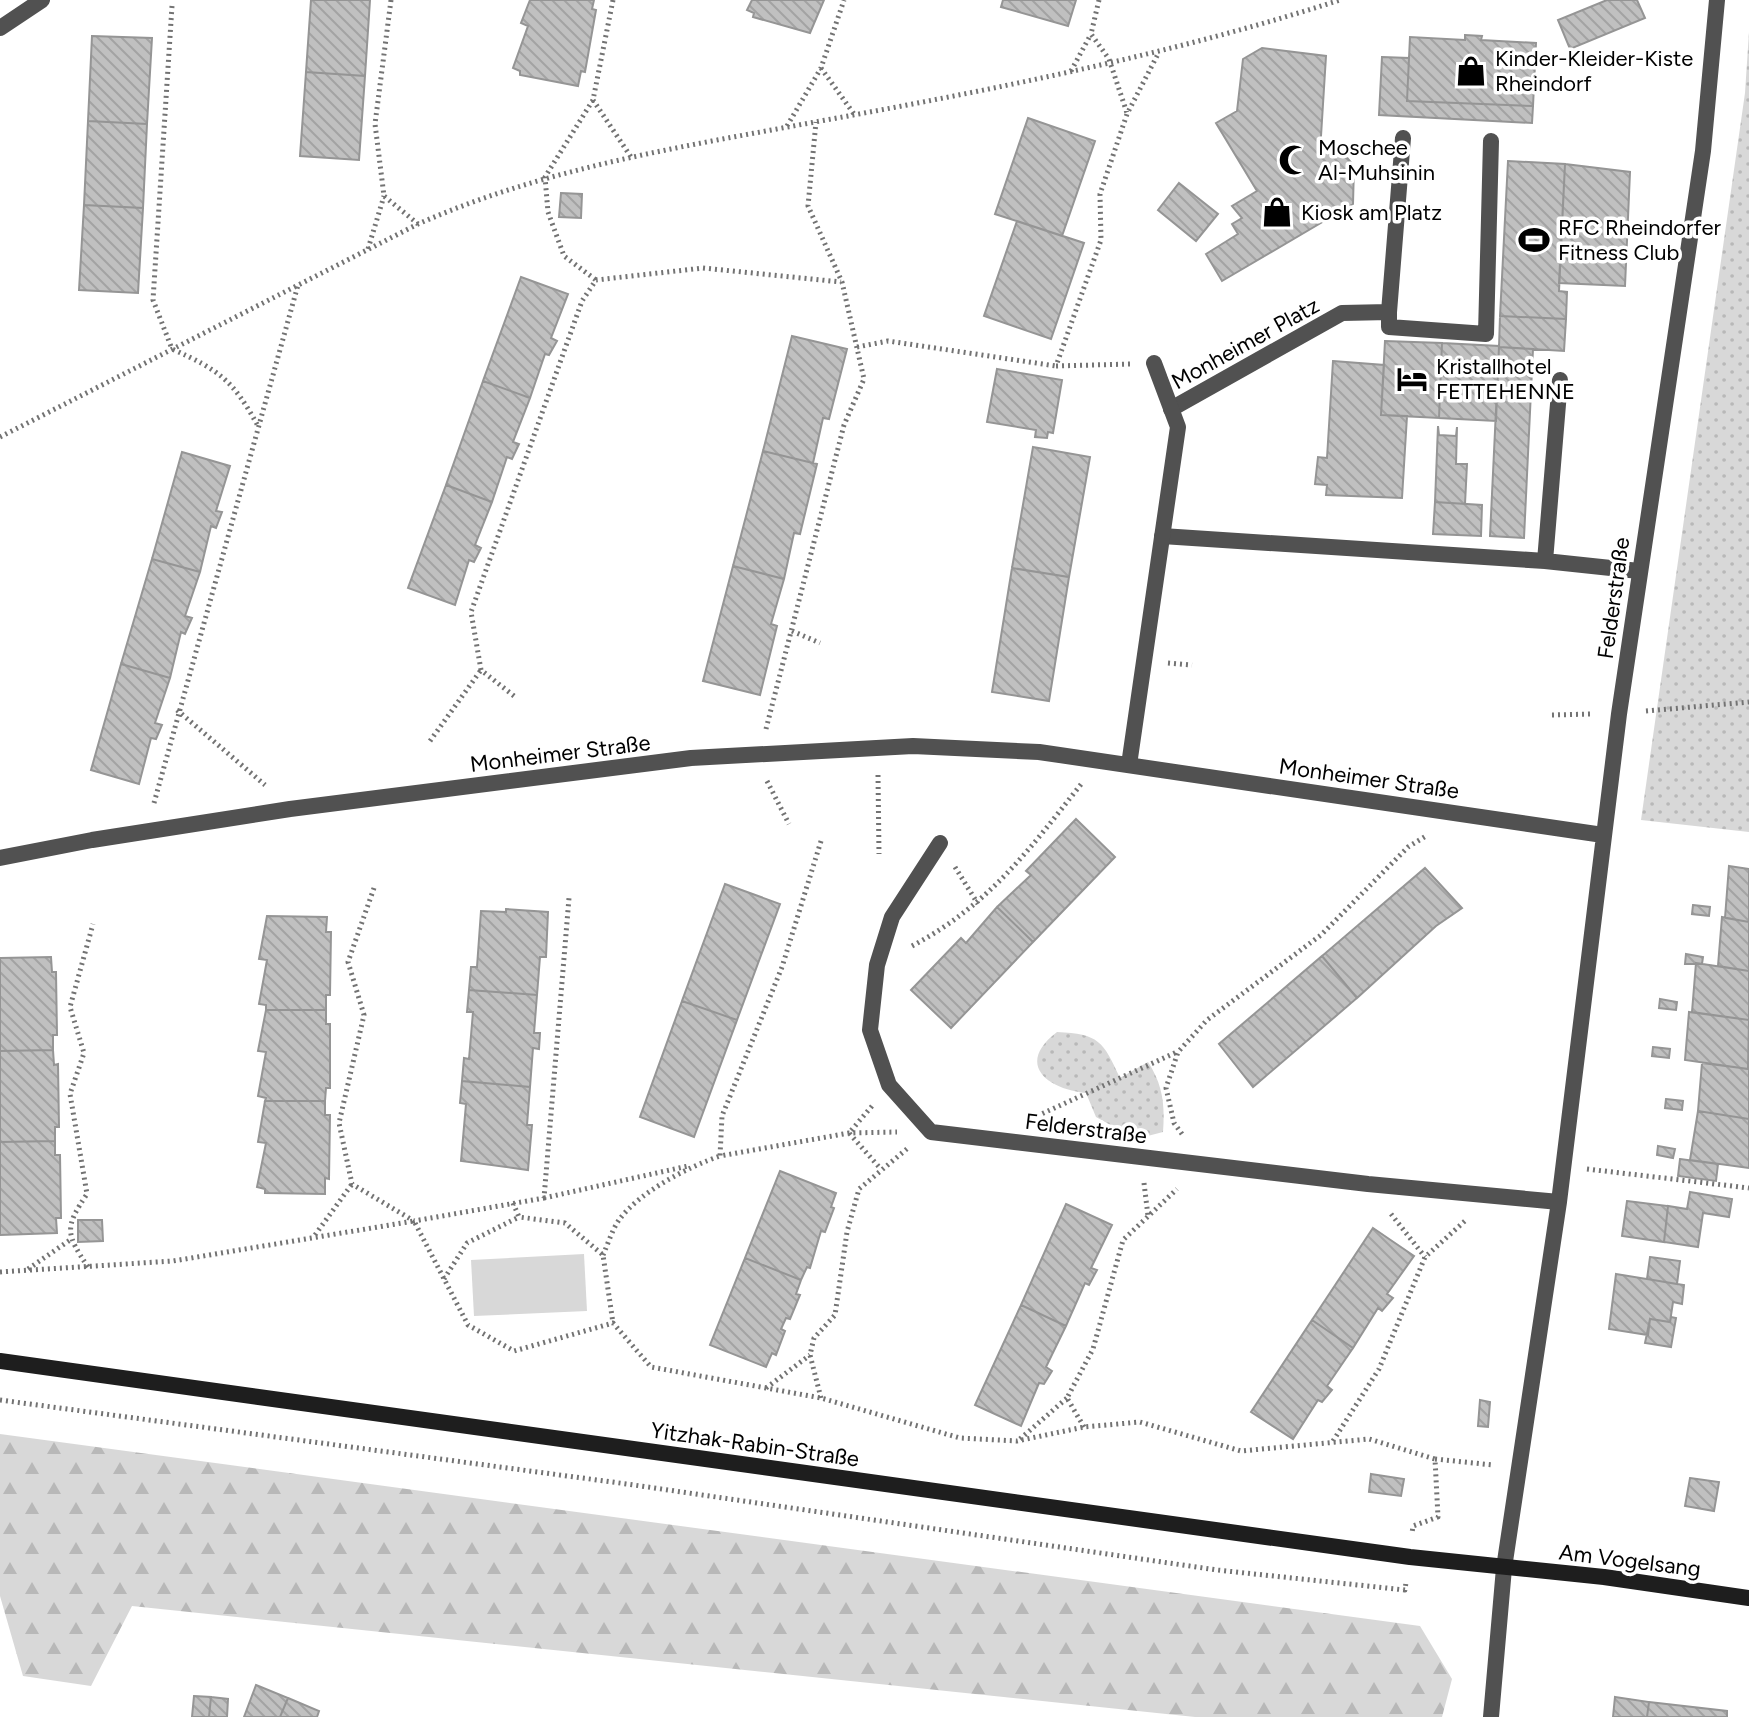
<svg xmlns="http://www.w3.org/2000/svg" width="1749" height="1717" font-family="Figtree,sans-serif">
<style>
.forest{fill:url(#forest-firs)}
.park{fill:url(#park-dots)}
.pitch{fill:#d8d8d8}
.building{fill:url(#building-back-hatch);stroke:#959595;stroke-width:2}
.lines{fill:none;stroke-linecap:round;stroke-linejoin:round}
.path{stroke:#737373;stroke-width:5;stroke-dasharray:2 4;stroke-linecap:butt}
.lane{stroke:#515151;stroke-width:16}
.street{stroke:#515151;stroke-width:16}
.secondary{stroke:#1e1e1e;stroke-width:16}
.labels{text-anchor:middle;stroke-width:7;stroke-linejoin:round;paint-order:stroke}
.poi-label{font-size:22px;fill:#000;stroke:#fff;text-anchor:start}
.street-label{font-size:22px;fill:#000;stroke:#fff}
</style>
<defs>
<pattern id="forest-firs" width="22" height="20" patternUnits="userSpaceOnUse" patternTransform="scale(2)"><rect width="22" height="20" fill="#d8d8d8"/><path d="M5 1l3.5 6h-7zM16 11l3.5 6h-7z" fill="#b8b8b8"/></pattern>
<pattern id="park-dots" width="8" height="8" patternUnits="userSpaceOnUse" patternTransform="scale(2)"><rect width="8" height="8" fill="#d8d8d8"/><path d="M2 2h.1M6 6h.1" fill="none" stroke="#b8b8b8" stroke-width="1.8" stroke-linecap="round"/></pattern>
<pattern id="building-back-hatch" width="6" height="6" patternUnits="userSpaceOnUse" patternTransform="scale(2)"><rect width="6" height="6" fill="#c0c0c0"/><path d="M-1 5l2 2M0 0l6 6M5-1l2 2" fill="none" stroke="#a3a3a3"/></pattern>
</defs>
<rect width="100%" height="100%" fill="#fff"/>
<path class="forest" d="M0,1434L1420,1626L1452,1679L1442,1717H1195L132,1606L91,1686L23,1676L0,1596Z"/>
<path class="park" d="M1749,32V832L1641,820L1745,93Z
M1057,1032C1099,1034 1103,1041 1120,1078L1148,1062C1163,1085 1165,1105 1163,1132L1136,1139L1096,1117L1086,1093C1047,1089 1015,1064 1057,1032Z"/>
<path class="pitch" d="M584,1254L587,1311L474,1316L471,1260Z"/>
<path class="building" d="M311,0H370L365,76L306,72Z
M530,0H594L592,9L596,10L585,72L581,71L578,86L520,75V71L513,68L528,26L521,23Z
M752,0H824L810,33L753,17L754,13L747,10Z
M1003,0H1076L1068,26L1001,7Z
M1607,0H1637L1645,18L1570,49L1558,20Z
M1465,35L1482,36L1481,40L1536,43L1533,106L1407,101L1410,37L1465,40Z
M92,36L152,38L147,124L88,121Z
M1262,48L1326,56L1320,152L1344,154L1354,166L1353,204L1222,281L1206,254L1238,234L1232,224L1242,218L1232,206L1257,191L1216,123L1237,111L1243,59Z
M1382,57L1409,58L1407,101L1533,106L1532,123L1379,115Z
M306,72L365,76L359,160L300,156Z
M1028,118L1095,141L1062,236L995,214Z
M88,121L147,124L143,208L84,205Z
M1508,161L1565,164L1559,291L1567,292L1566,319L1500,316Z
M1565,164L1630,172L1625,286L1559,283Z
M1179,183L1218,214L1196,241L1158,210Z
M561,193L582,194L581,218L559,217Z
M84,205L143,208L138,293L79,290Z
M1017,221L1084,243L1051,339L984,316Z
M521,277L568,294L551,338L557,341L549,355L545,354L530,398L483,381Z
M1500,316L1566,319L1564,351L1499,347Z
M792,336L847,349L829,419L823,418L813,463L763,451Z
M1385,341L1442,343L1439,418L1381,415Z
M1442,343L1499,346L1496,421L1439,418Z
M1499,347L1533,349L1524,538L1490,536Z
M1333,361L1384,365L1381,415L1407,416L1402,498L1326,495L1327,485L1315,484L1318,457L1327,458Z
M997,369L1062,380L1053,433L1048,432L1047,438L1035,437L1036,430L987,422Z
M483,381L530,398L513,442L519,444L512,459L507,457L492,502L446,485Z
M1438,426L1439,435L1456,436L1457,427L1456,464H1467L1465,504L1435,502Z
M1033,447L1090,457L1069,577L1012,568Z
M763,451L817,464L800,534L794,533L784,579L733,566Z
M182,452L230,466L216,511L222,512L216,528L211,526L200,572L152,559Z
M446,485L492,502L475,545L481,548L474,562L469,560L455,605L408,588Z
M1435,502L1482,505L1481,536L1433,534Z
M152,559L200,572L185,616L192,618L185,634L181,632L170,678L121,664Z
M733,566L784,579L771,624L777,626L760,695L703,681Z
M1012,568L1069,577L1049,701L992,692Z
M121,664L170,678L155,723L162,725L156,739L151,738L139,784L91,770Z
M1076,819L1115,857L1033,942L997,907L1031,875L1026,871Z
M1729,866L1749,869V922L1725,918Z
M1425,868L1462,908L1436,926L1357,998L1322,956Z
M725,884L780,904L737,1020L682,1001Z
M1693,905L1710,907L1709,916L1692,914Z
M997,907L1033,942L951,1028L911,990L961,938L966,943Z
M506,909L548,912L546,957H540L537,995L469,990L471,967H477L481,911L506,912Z
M267,916L327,917L326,932H331L330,995H326V1010H266V1005L259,1004L267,960L259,959Z
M1722,917L1749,922V971L1718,966Z
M1686,954L1703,957L1702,964H1685Z
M1322,956L1357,998L1253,1087L1219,1044Z
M51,957L52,972H56L57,1035H53V1050L0,1051V958Z
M1696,963L1749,971V1020L1692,1012Z
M469,990L537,995L534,1033H540L539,1049L533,1048L530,1087L462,1081L464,1058L469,1059L473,1012H467Z
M1660,999L1677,1002L1676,1010L1659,1008Z
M682,1001L737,1020L694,1137L640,1117Z
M266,1010H326V1024H330V1088H326L325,1101H265L266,1098L258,1096L266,1052L258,1051Z
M1689,1012L1749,1020L1748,1069L1685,1060Z
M1653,1047L1670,1049L1669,1058L1652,1056Z
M53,1050L54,1065L58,1064L59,1127H55V1141L0,1142V1051Z
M1702,1063L1749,1069V1119L1698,1111Z
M462,1081L530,1087L527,1125H532L528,1170L461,1161L466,1104L460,1103Z
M1666,1099L1683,1101L1682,1110L1665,1108Z
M265,1101H325V1115H330L329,1179L325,1178V1194L265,1193V1189L257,1187L266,1143L258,1142Z
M1698,1111L1749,1119V1168L1690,1160Z
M55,1141V1155H60L61,1218H56L57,1233L0,1235V1142Z
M1658,1146L1675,1149L1673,1158L1657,1155Z
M1680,1159L1718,1164L1716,1181L1678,1176Z
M780,1171L836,1193L831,1207L834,1208L825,1232L821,1231L810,1268L807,1267L801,1280L745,1258Z
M1690,1192L1732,1199L1729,1217L1703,1213L1698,1247L1664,1242L1668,1206L1687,1209Z
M1627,1201L1668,1206L1664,1242L1622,1236Z
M1066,1204L1112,1225L1091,1268L1097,1270L1089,1285L1085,1283L1066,1326L1021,1305Z
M78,1220H102L103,1241L78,1242Z
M1373,1228L1414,1256L1387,1294L1393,1298L1382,1311L1378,1308L1353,1348L1312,1320Z
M1650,1257L1680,1261L1677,1284L1647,1279Z
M745,1258L801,1280L796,1294L800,1295L790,1319L786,1318L781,1329L785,1331L776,1355L772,1353L766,1367L710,1345Z
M1616,1274L1684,1285L1682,1304L1673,1302L1670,1322L1650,1319L1648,1335L1609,1329Z
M1021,1305L1066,1326L1046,1367L1052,1371L1044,1384L1039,1383L1021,1426L975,1405Z
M1671,1317L1676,1318L1671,1347L1645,1343L1650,1319L1670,1322Z
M1312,1320L1353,1348L1327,1386L1332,1390L1322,1402L1318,1400L1293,1439L1251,1412Z
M1480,1400L1490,1402L1488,1427L1478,1426Z
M1371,1474L1404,1479L1401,1496L1369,1492Z
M1690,1478L1719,1482L1714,1511L1685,1506Z
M256,1685L288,1698L280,1717H244Z
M194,1696L211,1697L209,1717H192Z
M211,1697L228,1699L227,1717H209Z
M1615,1697L1649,1702L1647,1717H1613Z
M288,1698L319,1711L317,1717H280Z
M1649,1702L1727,1711V1717H1647Z"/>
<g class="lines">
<path class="path" d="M391,0L375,124L384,196L418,224
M613,0L593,100L631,157
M1099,0L1091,34L1109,59L1127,113
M172,6L153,300L172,349C219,370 233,380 258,426
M821,68L854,114
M1071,71L1091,34
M593,100L545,177L548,212L564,256L596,280
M787,126L821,68L844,0
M368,249L384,196
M857,347L888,341L1056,366
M1130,364L1056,366L1101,240L1100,194L1127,114L1158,54
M0,437L418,224C545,168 680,147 815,122C992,90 1169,55 1340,0
M792,631L820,643
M1168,663L1192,665
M514,696L481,670L471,612L582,301L596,280L703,268L841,282
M177,710L265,785
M1646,711L1749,702
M1552,715L1593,714
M766,729L844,425L864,379L842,282L808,206L816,122
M430,741L481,670
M878,775L879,854
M767,781L789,824
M154,803L298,285
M821,841L782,967L722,1116L720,1156L849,1133L897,1132
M955,867L978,904
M374,888L348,962L364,1015L339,1123L352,1184L414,1221L544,1198L569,898
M912,946C989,905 1029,850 1082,783
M872,1106L849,1133L880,1168
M1037,1116L1177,1052
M1182,1134L1174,1123L1166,1088L1178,1052L1207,1020L1321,935L1408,847L1426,836
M1587,1169L1749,1188
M1144,1183L1148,1216
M544,1198L688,1166
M513,1203L519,1217L565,1223L603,1255L613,1323
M1391,1214L1425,1257
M315,1235L352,1184
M603,1255C608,1244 612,1230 619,1220C639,1192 688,1167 720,1156
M88,1267C66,1234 64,1228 87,1194L70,1094L84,1053L70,1007L93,924
M28,1269L70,1240
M0,1272L173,1261L414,1221L468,1325L514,1351L613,1323L651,1367L821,1398L960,1438L1017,1441L1084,1427L1140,1422L1241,1451L1369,1439L1435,1459L1438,1517L1413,1526L1412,1533
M444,1279L467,1243L519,1217
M766,1388L810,1355
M821,1398L810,1355L814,1338L835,1315L847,1232L859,1189L908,1148
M0,1400L627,1484L1217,1570L1405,1590L1406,1582
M1084,1427L1067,1398L1093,1349L1123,1240L1177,1189
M1020,1439L1067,1398
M1333,1441L1379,1369L1425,1257L1466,1220
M1435,1459L1493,1465"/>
<path class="lane" d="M1389,312L1403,138
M1171,409L1342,313L1389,312V327L1486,334L1491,141
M1162,536L1545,561L1560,380
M1545,561L1639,571"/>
<path class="street" d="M0,28L42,0
M1129,765L1178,427L1154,363
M940,843L892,917L877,965L870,1030L889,1085L931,1132L1368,1184L1559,1202
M0,858L92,840L290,809L691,758L913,746L1039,752L1603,835
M1491,1717L1504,1568L1559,1202L1619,714L1703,151L1717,0"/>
<path class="secondary" d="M0,1361L1410,1557L1604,1577L1749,1598"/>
</g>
<defs>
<g id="shop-bare" transform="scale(2.4)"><path d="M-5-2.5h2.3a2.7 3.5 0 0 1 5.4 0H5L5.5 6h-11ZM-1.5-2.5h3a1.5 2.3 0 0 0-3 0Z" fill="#000" stroke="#fff" stroke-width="2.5" paint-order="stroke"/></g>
<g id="mosque-bare" transform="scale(2.4)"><path d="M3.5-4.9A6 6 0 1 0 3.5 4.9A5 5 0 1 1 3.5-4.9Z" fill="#000" stroke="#fff" stroke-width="2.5" paint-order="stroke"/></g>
<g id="stadium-bare" transform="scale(2.4)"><path d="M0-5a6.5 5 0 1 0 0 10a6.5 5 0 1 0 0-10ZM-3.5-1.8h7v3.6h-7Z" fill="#000" stroke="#fff" stroke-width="2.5" paint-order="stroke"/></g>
<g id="hotel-bare" transform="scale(2.4)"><path d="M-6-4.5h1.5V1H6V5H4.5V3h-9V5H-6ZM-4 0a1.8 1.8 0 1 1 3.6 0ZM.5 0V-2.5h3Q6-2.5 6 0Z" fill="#000" stroke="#fff" stroke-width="2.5" paint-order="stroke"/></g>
</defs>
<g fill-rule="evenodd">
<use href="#shop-bare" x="1471" y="71"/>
<use href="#mosque-bare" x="1294" y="160"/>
<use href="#shop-bare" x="1277" y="212"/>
<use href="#stadium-bare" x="1534" y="240"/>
<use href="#hotel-bare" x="1412" y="379"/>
</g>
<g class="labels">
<g class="poi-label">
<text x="1495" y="66">Kinder-Kleider-Kiste<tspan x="1495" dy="25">Rheindorf</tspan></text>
<text x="1318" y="155">Moschee<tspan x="1318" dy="25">Al-Muhsinin</tspan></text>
<text x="1301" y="220">Kiosk am Platz</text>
<text x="1558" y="235">RFC Rheindorfer<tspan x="1558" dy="25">Fitness Club</tspan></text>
<text x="1436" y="374">Kristallhotel<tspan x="1436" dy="25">FETTEHENNE</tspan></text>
</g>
<g class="street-label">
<text transform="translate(1245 343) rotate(-29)" y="8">Monheimer Platz</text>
<text transform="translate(1613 598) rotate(-82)" y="8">Felderstraße</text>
<text transform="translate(560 753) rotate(-7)" y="8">Monheimer Straße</text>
<text transform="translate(1369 778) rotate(8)" y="8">Monheimer Straße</text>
<text transform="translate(1086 1128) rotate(7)" y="8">Felderstraße</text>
<text transform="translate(755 1444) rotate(8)" y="8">Yitzhak-Rabin-Straße</text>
<text transform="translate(1630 1560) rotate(7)" y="8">Am Vogelsang</text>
</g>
</g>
</svg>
